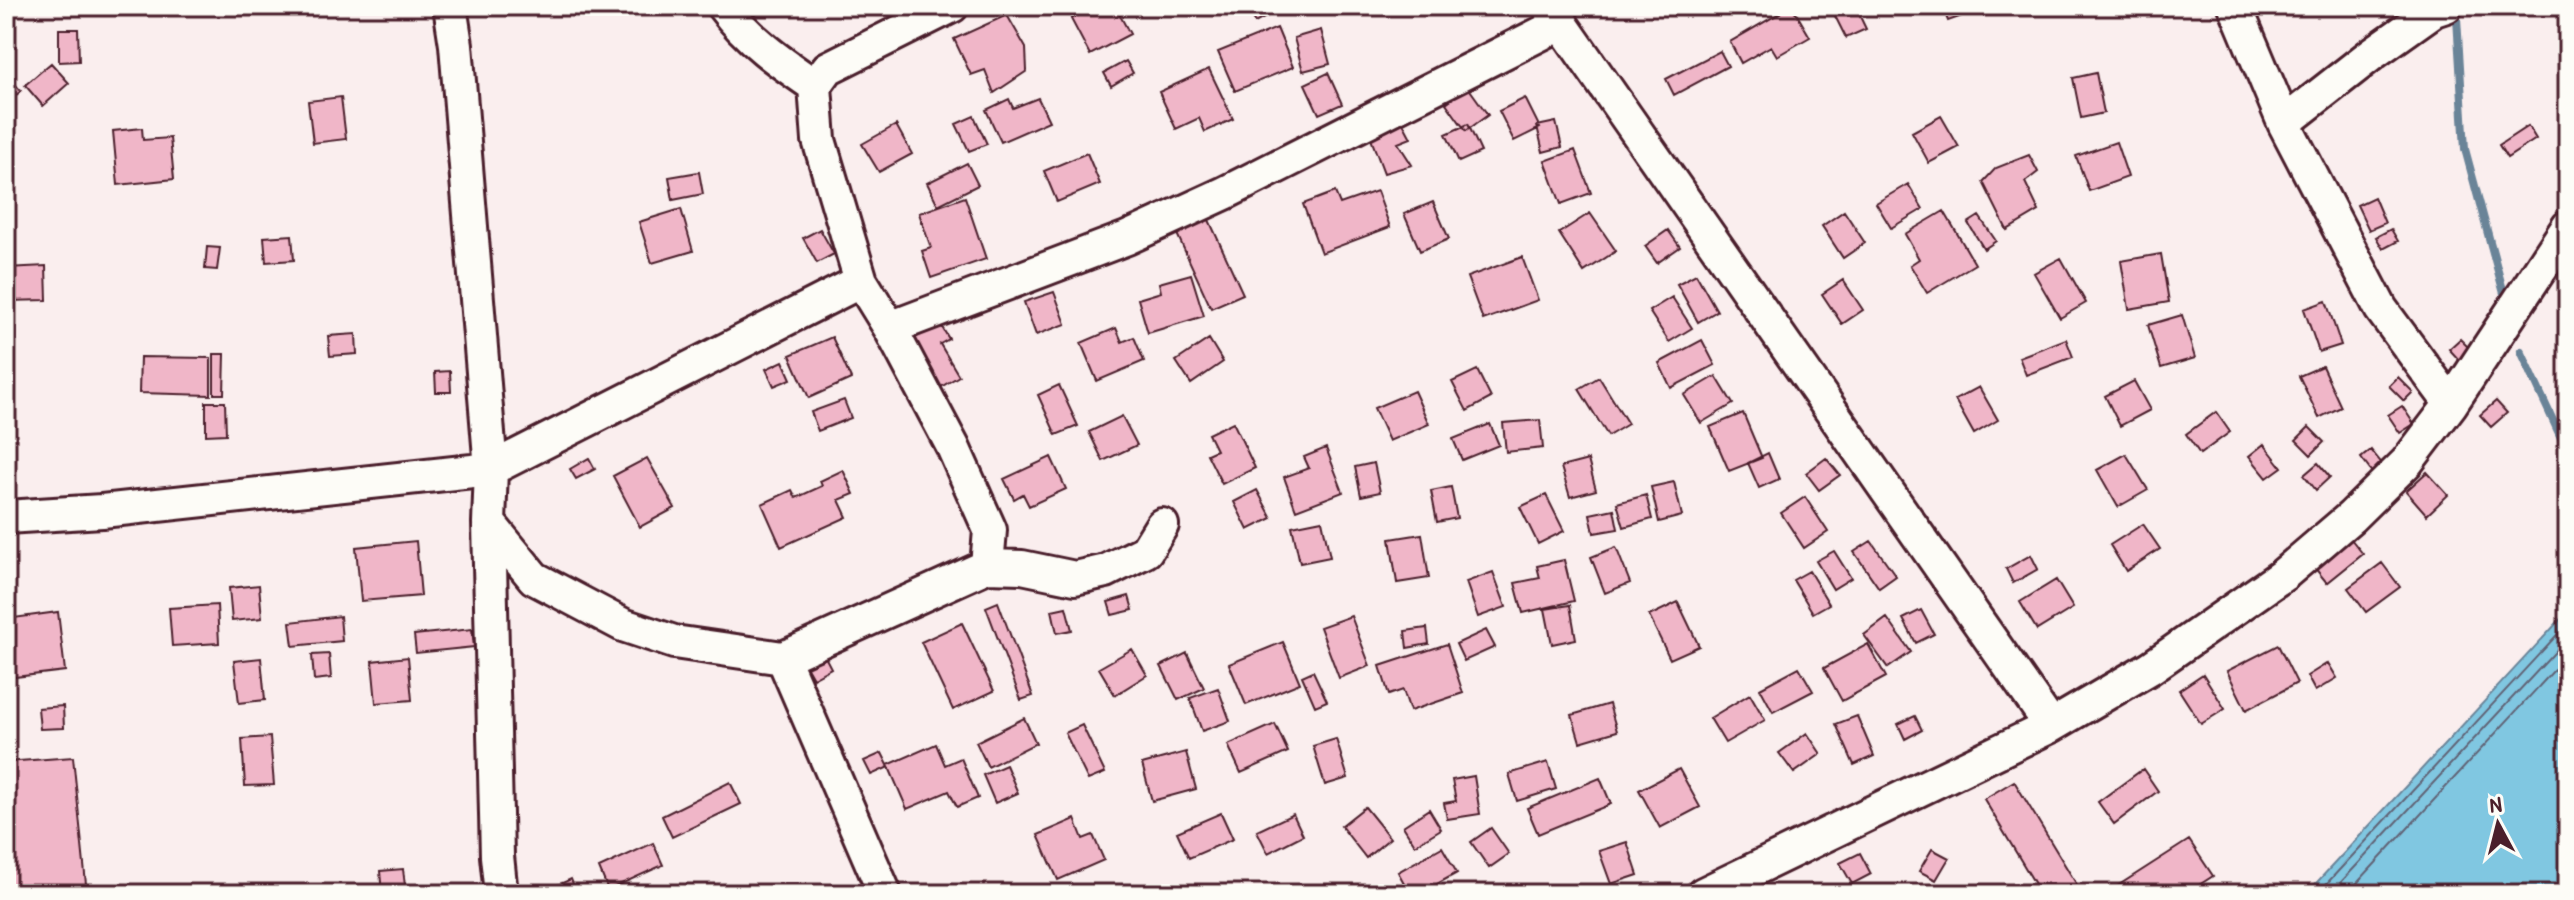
<svg xmlns="http://www.w3.org/2000/svg" width="2574" height="900" font-family="'Patrick Hand',sans-serif">
<style>
.water{fill:#80c7e1;stroke:#6a8498;stroke-width:2}
.lines{fill:none;stroke-linecap:round;stroke-linejoin:round}
.shore{stroke:#606274;stroke-width:2}
.stream{stroke:#6a8498;stroke-width:8}
.building{fill:#f0b6c8;stroke:#4a1f2b;stroke-width:2}
.minor-casing{stroke:#4a1f2b;stroke-width:38}
.minor{stroke:#fdfcf7;stroke-width:32}
</style>
<rect width="100%" height="100%" fill="#faeeee"/>
<filter id="ink" filterUnits="userSpaceOnUse"><feTurbulence type="fractalNoise" baseFrequency=".0125" numOctaves="2"/><feDisplacementMap in="SourceGraphic" scale="16" xChannelSelector="R" yChannelSelector="G"/><feConvolveMatrix kernelMatrix="1 2 1 2 8 2 1 2 1" color-interpolation-filters="sRGB"/></filter>
<g filter="url(#ink)">
<path class="water" d="M2568,611V894H2306Z"/>
<g class="lines">
<path class="shore" d="M2317,894L2568,623
M2330,894L2568,638
M2347,894L2568,655"/>
<path class="stream" d="M2457,18L2465,149L2506,301
M2521,351L2568,453"/>
</g>
<path class="building" d="M1095,6H1115L1130,34L1090,55L1071,19Z
M1245,6H1286L1255,23Z
M1792,6L1810,37L1777,56L1771,46L1741,63L1730,42Z
M1830,6H1855L1866,29L1846,38Z
M1942,6H1984L1985,8L1948,21Z
M1007,15L1026,48L1027,71L994,93L985,70L971,75L954,39Z
M1277,28L1293,67L1235,91L1218,52Z
M59,29H78L79,61L59,62Z
M1321,30L1330,64L1303,71L1294,38Z
M1720,51L1728,66L1674,95L1666,79Z
M1126,61L1133,73L1111,86L1104,73Z
M51,63L69,83L43,106L25,85Z
M1209,69L1233,119L1205,132L1199,118L1176,129L1159,92Z
M1328,73L1342,104L1319,114L1305,84Z
M2096,73L2104,113L2081,118L2073,78Z
M6,74L21,91L6,104Z
M1468,87L1488,115L1466,131L1446,103Z
M341,97L346,139L313,143L308,101Z
M1038,98L1049,121L1001,142L986,110L1009,99L1013,108Z
M1525,98L1540,128L1514,141L1499,111Z
M974,116L987,144L969,151L956,124Z
M1941,116L1959,147L1929,163L1912,132Z
M1402,121L1411,138L1398,143L1412,165L1384,173L1370,136Z
M1556,122L1562,147L1543,152L1537,126Z
M1468,124L1481,152L1459,162L1446,134Z
M896,125L912,154L879,172L862,144Z
M2528,126L2536,139L2507,158L2499,145Z
M142,128L143,140L170,138L174,179L118,185L113,131Z
M2116,142L2128,177L2089,191L2076,156Z
M1575,150L1591,193L1561,204L1545,161Z
M1087,153L1100,184L1057,202L1044,171Z
M2029,155L2038,172L2025,182L2039,211L2007,230L1983,182L1996,168Z
M967,163L978,185L938,205L927,183Z
M699,172L703,194L673,200L669,177Z
M1908,184L1923,209L1891,228L1876,203Z
M1377,191L1390,227L1321,253L1303,204L1335,192L1340,204Z
M965,197L986,259L931,278L922,251L931,248L919,213Z
M2374,197L2385,223L2369,230L2357,205Z
M1433,202L1449,239L1420,251L1404,214Z
M681,209L693,251L652,263L639,222Z
M1204,209L1243,294L1211,308L1172,223Z
M1844,211L1865,243L1843,258L1822,226Z
M1944,211L1975,264L1927,293L1910,265L1919,259L1905,234Z
M1590,213L1616,251L1584,272L1559,233Z
M1979,216L1996,241L1984,249L1968,223Z
M820,229L834,254L817,263L803,238Z
M2391,229L2398,241L2383,249L2376,237Z
M1668,230L1680,247L1657,263L1645,246Z
M292,235L294,260L266,262L264,237Z
M207,247L220,248L217,270L205,269Z
M2161,254L2169,302L2129,309L2121,261Z
M1522,257L1538,300L1483,320L1467,277Z
M2061,258L2086,303L2060,318L2034,273Z
M46,266L47,300L7,301L6,268Z
M1191,274L1204,316L1148,333L1138,299L1161,292L1159,283Z
M1696,274L1717,311L1698,322L1677,284Z
M1843,280L1863,310L1842,324L1822,294Z
M1054,292L1066,324L1036,335L1024,302Z
M1672,297L1692,328L1669,342L1649,311Z
M2326,301L2341,345L2319,352L2304,309Z
M2182,315L2195,358L2161,368L2148,325Z
M940,324L949,339L940,344L959,376L931,393L903,345Z
M1116,328L1122,342L1134,337L1144,361L1097,381L1081,343Z
M356,334L357,354L330,356L328,336Z
M832,337L851,379L809,398L790,355Z
M1209,339L1223,362L1191,384L1176,361Z
M2066,339L2073,357L2026,375L2019,357Z
M2460,339L2472,351L2461,362L2449,349Z
M1702,340L1715,365L1671,388L1659,363Z
M214,354H225L224,394H214Z
M140,357L211,358V395L139,393Z
M783,361L791,379L774,386L766,369Z
M2322,366L2341,407L2319,418L2299,376Z
M1477,370L1491,398L1467,411L1452,382Z
M450,371L451,392H436L435,372Z
M1716,376L1733,404L1701,423L1684,395Z
M1599,377L1628,424L1608,436L1579,389Z
M2398,377L2413,392L2404,401L2389,386Z
M2134,381L2150,410L2120,426L2105,396Z
M1059,385L1078,426L1056,435L1038,395Z
M1979,387L1998,420L1974,434L1955,400Z
M1414,391L1429,424L1389,441L1374,408Z
M844,400L851,418L818,431L811,412Z
M2496,401L2507,413L2491,427L2480,415Z
M206,402H225L226,434L206,435Z
M2402,406L2414,424L2400,433L2388,415Z
M2216,412L2230,432L2200,454L2186,434Z
M1743,413L1762,458L1729,471L1710,427Z
M1122,416L1137,445L1103,461L1089,432Z
M1540,420L1543,448L1506,452L1503,423Z
M1233,422L1255,468L1222,484L1207,454L1216,450L1208,434Z
M1490,424L1499,445L1462,460L1453,439Z
M2309,427L2324,442L2311,455L2296,440Z
M2264,444L2282,467L2267,478L2249,456Z
M1326,448L1343,492L1296,510L1284,477L1309,468L1304,457Z
M2371,450L2383,465L2373,474L2361,458Z
M1768,453L1779,479L1759,488L1748,463Z
M2126,454L2148,490L2118,507L2097,470Z
M1051,457L1066,489L1029,506L1023,494L1014,499L1004,479Z
M589,458L595,469L576,479L570,469Z
M647,458L675,508L640,527L613,476Z
M1826,458L1840,475L1819,490L1806,473Z
M1588,460L1596,490L1570,497L1561,467Z
M1374,463L1380,492L1361,496L1355,467Z
M2318,463L2330,477L2316,490L2304,475Z
M843,470L854,494L839,500L847,517L781,547L762,504L792,490L796,498L822,486L820,481Z
M2427,472L2448,495L2427,515L2406,491Z
M1674,482L1682,516L1659,522L1651,487Z
M1451,487L1457,518L1437,522L1431,491Z
M1257,490L1272,518L1248,530L1234,502Z
M1546,495L1564,531L1538,544L1520,507Z
M1646,495L1652,519L1624,527L1617,503Z
M1805,497L1828,532L1804,548L1781,513Z
M1614,509L1618,529L1594,533L1590,514Z
M1322,520L1330,557L1300,563L1292,526Z
M2143,524L2160,549L2126,571L2110,545Z
M1422,534L1429,578L1397,583L1390,539Z
M2351,539L2363,554L2327,583L2314,567Z
M416,541L421,596L361,601L356,547Z
M1871,541L1896,576L1879,588L1854,552Z
M1616,547L1630,583L1605,593L1591,557Z
M1834,551L1851,578L1833,589L1816,561Z
M2031,555L2038,569L2013,583L2006,569Z
M1564,560L1574,601L1523,613L1515,583L1540,578L1537,566Z
M2382,563L2400,587L2366,612L2348,588Z
M1809,571L1829,604L1813,613L1793,580Z
M1493,572L1506,607L1478,617L1466,582Z
M2056,580L2073,608L2037,630L2020,602Z
M259,585L262,618L232,621L229,588Z
M1129,596L1133,610L1112,615L1108,602Z
M998,602L1033,696L1021,700L986,607Z
M1678,602L1699,646L1670,659L1649,616Z
M217,605L219,643L172,646L169,608Z
M1570,605L1576,639L1552,644L1545,609Z
M1066,607L1072,630L1057,633L1052,610Z
M1921,610L1934,634L1916,643L1903,619Z
M58,612L65,671L6,678V619Z
M340,616L342,641L293,646L290,622Z
M1351,616L1370,666L1339,678L1320,627Z
M1887,618L1911,652L1888,668L1864,635Z
M962,623L994,691L953,710L921,642Z
M1427,628L1429,644L1407,648L1405,631Z
M472,629L474,647L416,653L414,635Z
M1486,630L1495,647L1464,661L1456,644Z
M1283,642L1300,683L1246,705L1229,664Z
M1447,644L1463,693L1410,711L1403,690L1389,695L1380,666Z
M1868,644L1886,677L1842,701L1824,668Z
M819,645L831,668L813,678L800,655Z
M2278,645L2297,683L2246,710L2227,671Z
M1132,649L1147,675L1115,695L1099,668Z
M1187,653L1204,688L1178,700L1161,666Z
M329,654L331,678L314,680L312,655Z
M408,657L412,700L376,703L372,661Z
M261,658L265,700L239,703L234,661Z
M2328,663L2337,678L2315,691L2307,676Z
M1799,667L1813,691L1773,712L1760,688Z
M1313,671L1327,701L1315,706L1302,676Z
M2203,674L2225,709L2201,724L2179,690Z
M1218,688L1230,721L1202,731L1190,698Z
M1750,694L1765,720L1725,743L1710,718Z
M1609,704L1617,731L1580,742L1572,715Z
M63,706L64,728L40,729L38,708Z
M1857,716L1874,756L1854,765L1836,724Z
M1915,716L1922,730L1905,739L1898,724Z
M1024,718L1036,743L988,767L976,742Z
M1275,724L1288,752L1241,773L1228,745Z
M1082,725L1105,773L1088,780L1065,733Z
M1807,733L1821,754L1794,773L1779,753Z
M270,737L274,785L245,786L242,739Z
M1336,739L1348,778L1325,785L1313,746Z
M936,744L945,765L961,758L978,798L957,807L949,791L907,809L888,765Z
M1186,752L1196,789L1152,801L1142,764Z
M882,753L889,767L871,775L864,761Z
M73,757L87,894H6V762Z
M1548,762L1556,789L1517,801L1509,774Z
M1006,765L1018,793L995,803L983,775Z
M1679,769L1700,807L1660,828L1639,790Z
M2143,769L2158,791L2114,824L2098,802Z
M1474,776L1480,814L1447,819L1444,803L1456,801L1452,780Z
M1600,778L1611,804L1538,834L1527,808Z
M2014,781L2077,885L2063,894H2041L1984,799Z
M730,782L741,804L672,837L662,816Z
M1365,807L1390,838L1366,858L1341,826Z
M1429,809L1441,829L1415,845L1403,826Z
M1221,813L1233,839L1189,858L1177,832Z
M1293,814L1303,835L1268,853L1257,831Z
M1075,819L1083,839L1093,835L1104,860L1058,880L1038,835Z
M1491,828L1509,854L1489,868L1471,842Z
M2189,840L2213,876L2185,894H2105Z
M1627,842L1638,875L1611,884L1599,851Z
M653,843L663,865L608,890L599,868Z
M1442,847L1457,873L1419,894H1410L1398,872Z
M1932,849L1949,858L1936,880L1919,871Z
M1860,853L1871,874L1852,884L1840,863Z
M403,869L406,894H382L380,871Z
M571,879L577,894H538Z"/>
<g class="lines">
<g class="minor-casing">
<path id="minor" d="M450,6L456,45L491,469L489,523L497,856L501,894
M723,6C748,40 780,62 815,86
M1549,6L2051,726
M2235,6L2284,123L2381,309L2451,404
M2284,123L2372,54L2434,10L2446,6
M890,328L1127,238L1225,193L1562,23
M6,517L102,511L491,469L861,281
M489,523L534,578L623,625L674,642L783,658
M987,566L1022,567L1075,578L1106,571L1146,551L1162,525
M885,894L783,658L987,566L990,530L953,447L890,328L861,281L819,140L815,86L828,68L952,6
M1703,894L2051,726L2150,668L2283,575L2351,517L2407,462L2451,404L2568,227"/>
</g>
<use href="#minor" class="minor"/>
</g>
</g>
<rect width="2574" height="900" fill="none" stroke="#fdfcf7" stroke-width="32"/>
<rect x="16" y="16" width="2542" height="868" fill="none" stroke="#4a1f2b" stroke-width="3" filter="url(#ink)"/>
<g transform="translate(2498 824) rotate(353)" stroke="#fdfcf7" stroke-width="6" paint-order="stroke">
<path d="M0-6L14 30L0 20L-14 30Z" fill="#4a1f2b"/>
<text y="-12" font-size="22" font-weight="bold" text-anchor="middle" fill="#4a1f2b">N</text>
</g>
</svg>
